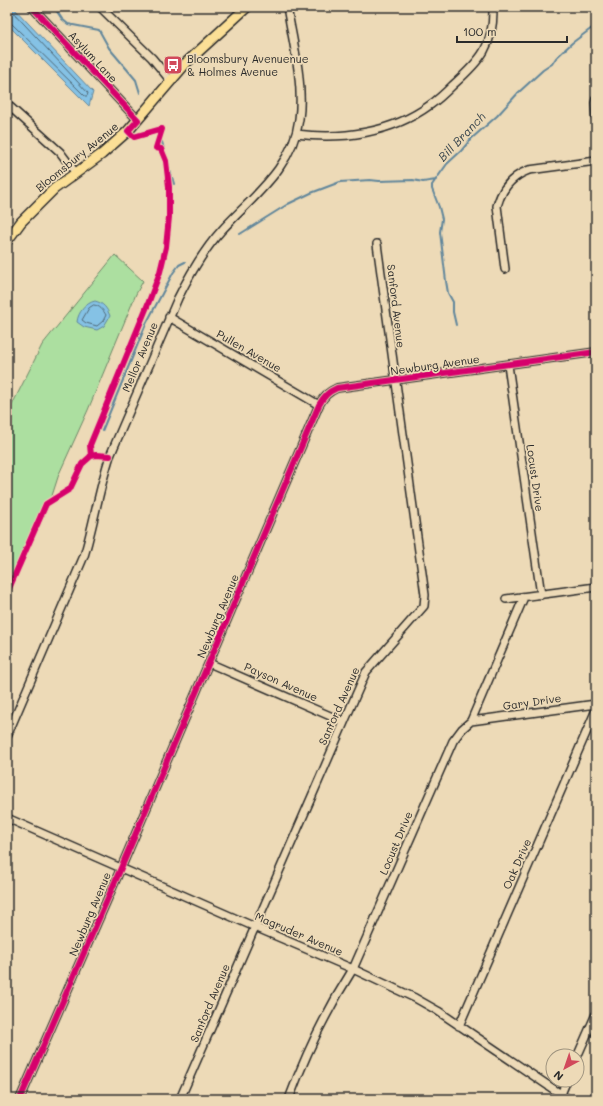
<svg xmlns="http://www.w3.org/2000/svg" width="603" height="1106" font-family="Mali,sans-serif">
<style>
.green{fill:#acdfa0;stroke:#6c8566}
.water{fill:#85c2e5;stroke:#61869b}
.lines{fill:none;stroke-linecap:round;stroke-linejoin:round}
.shore{stroke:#4f6775;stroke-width:1}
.stream{stroke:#61869b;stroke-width:2}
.minor-casing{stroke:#2b2b2b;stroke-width:10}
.major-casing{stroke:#2b2b2b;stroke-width:12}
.minor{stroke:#eddab7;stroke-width:7}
.major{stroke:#fbdf96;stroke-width:9}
.cycleway-casing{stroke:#eddab7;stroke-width:8}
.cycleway{stroke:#d6006c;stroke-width:6}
.labels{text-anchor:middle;stroke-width:3.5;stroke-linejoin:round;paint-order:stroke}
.street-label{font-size:11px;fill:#2b2b2b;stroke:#eddab7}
.poi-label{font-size:11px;fill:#2b2b2b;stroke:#eddab7;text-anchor:start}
.water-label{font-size:12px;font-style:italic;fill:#3d4950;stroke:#eddab7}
</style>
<rect width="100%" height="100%" fill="#eddab7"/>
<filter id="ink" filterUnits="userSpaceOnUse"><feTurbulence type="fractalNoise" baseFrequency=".025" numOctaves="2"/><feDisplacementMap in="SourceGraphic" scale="8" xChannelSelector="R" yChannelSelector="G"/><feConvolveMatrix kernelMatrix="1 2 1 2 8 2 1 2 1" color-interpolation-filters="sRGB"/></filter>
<g filter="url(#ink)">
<path class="green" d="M115,255L143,281L136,294L88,410L59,474L49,505L7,598V415L42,345Z"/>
<path class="water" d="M7,7H13L93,92L89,106L7,24Z
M95,301C103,303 107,308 110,316L104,326L97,330L84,327L77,322C78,312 86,303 95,301Z"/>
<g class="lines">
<path class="shore" d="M7,22L11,23L85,96H87L88,93L12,11L11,7
M94,305C100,306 103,310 106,315L103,321L97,326L86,323L82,320L89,308Z"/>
<path class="stream" d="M54,7L62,19L68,24L99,30L109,48L136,80L140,93
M162,142L174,184
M240,234L288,204L311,193L340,182L370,180L379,181L413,180L423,182L436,180
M456,325L453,312V302L448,293L446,281L440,232L442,219L439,207L432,189V185L447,164L461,151L471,139L497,116L519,92L543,70L552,64L556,58L572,43L596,25
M102,431L146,324L173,273L179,265L185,262"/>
<g class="minor-casing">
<path id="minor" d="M32,7L138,120
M100,7L152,58L170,80
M596,99L595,103L596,118
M7,104L60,152L75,172
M296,134C342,140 392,133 430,105C439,99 446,92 453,85C481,60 494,46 493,7
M505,269L497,206C502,188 512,176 529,170L596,161
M169,317L319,405
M508,365L541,595
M506,599L596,587
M209,663L344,722
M471,721L596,704
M7,736L84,556C94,523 99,489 110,456L178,298C190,274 203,251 221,231C252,197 293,168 299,119C304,84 293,42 287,7
M7,818L255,927L353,969L415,998L438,1011L568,1099
M459,1026L596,710
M577,1057L596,1014
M20,1099L121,868L319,405C324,396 328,392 337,388L596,352
M180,1099L366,672L424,606L425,595L377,244
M289,1099C306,1053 327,1010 353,969L453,741L462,729L471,721L524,597
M559,1099L567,1080"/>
</g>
<g class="major-casing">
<path id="major" d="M7,241L21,222L54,189L102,154L128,131L187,62L247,7"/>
</g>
<use href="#minor" class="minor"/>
<use href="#major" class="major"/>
<g class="cycleway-casing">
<path id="cycleway" d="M32,7L138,120L128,131L134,137L162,129L156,148L161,149L166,161L169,187V217L166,247L160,272L148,304L90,445L91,456
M7,593L46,504L70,489L82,464L91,456L96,455L110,456
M20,1099L121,868L319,405C324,396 328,392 337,388L596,352"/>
</g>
<use href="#cycleway" class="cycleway"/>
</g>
</g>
<defs>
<g id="bus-square" transform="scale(1)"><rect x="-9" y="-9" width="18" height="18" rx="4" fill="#d1495b" stroke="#eddab7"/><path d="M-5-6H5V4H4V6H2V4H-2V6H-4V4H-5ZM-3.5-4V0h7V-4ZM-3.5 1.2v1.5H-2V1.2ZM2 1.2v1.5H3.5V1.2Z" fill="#fff"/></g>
</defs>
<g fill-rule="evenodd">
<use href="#bus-square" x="173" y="65"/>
</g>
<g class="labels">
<g class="street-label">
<text transform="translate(93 57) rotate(47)" y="4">Asylum Lane</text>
<text transform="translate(77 157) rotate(-39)" y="4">Bloomsbury Avenue</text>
<text transform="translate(396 306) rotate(83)" y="4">Sanford Avenue</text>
<text transform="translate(249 351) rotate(30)" y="4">Pullen Avenue</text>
<text transform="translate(140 357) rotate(-67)" y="4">Mellor Avenue</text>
<text transform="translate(435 365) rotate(-8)" y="4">Newburg Avenue</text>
<text transform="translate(535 478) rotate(82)" y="4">Locust Drive</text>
<text transform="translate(218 616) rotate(-67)" y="4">Newburg Avenue</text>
<text transform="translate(281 682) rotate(24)" y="4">Payson Avenue</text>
<text transform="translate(532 702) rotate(-8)" y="4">Gary Drive</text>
<text transform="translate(339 706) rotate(-66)" y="4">Sanford Avenue</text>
<text transform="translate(396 843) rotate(-67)" y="4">Locust Drive</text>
<text transform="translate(517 864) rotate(-66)" y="4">Oak Drive</text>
<text transform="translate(90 914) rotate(-67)" y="4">Newburg Avenue</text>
<text transform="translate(299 934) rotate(23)" y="4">Magruder Avenue</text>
<text transform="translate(210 1003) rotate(-67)" y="4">Sanford Avenue</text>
</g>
<g class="poi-label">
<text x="187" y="63">Bloomsbury Avenuenue<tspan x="187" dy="13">&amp; Holmes Avenue</tspan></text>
</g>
<g class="water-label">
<text transform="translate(462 137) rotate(-46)" y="4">Bill Branch</text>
</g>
</g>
<rect width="603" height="1106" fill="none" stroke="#eddab7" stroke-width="24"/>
<rect x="12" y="12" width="579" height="1082" fill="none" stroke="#2b2b2b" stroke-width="1.5" filter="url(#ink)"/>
<g transform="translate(565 1068) rotate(220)"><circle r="19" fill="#eddab7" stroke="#9f947f"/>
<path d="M0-3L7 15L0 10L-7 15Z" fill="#d1495b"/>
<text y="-6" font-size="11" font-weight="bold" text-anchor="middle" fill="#2b2b2b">N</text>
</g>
<path d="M457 36v6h110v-6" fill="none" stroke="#2b2b2b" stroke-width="2"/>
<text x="463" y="36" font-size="12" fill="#2b2b2b" stroke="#eddab7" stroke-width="3" paint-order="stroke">100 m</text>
</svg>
